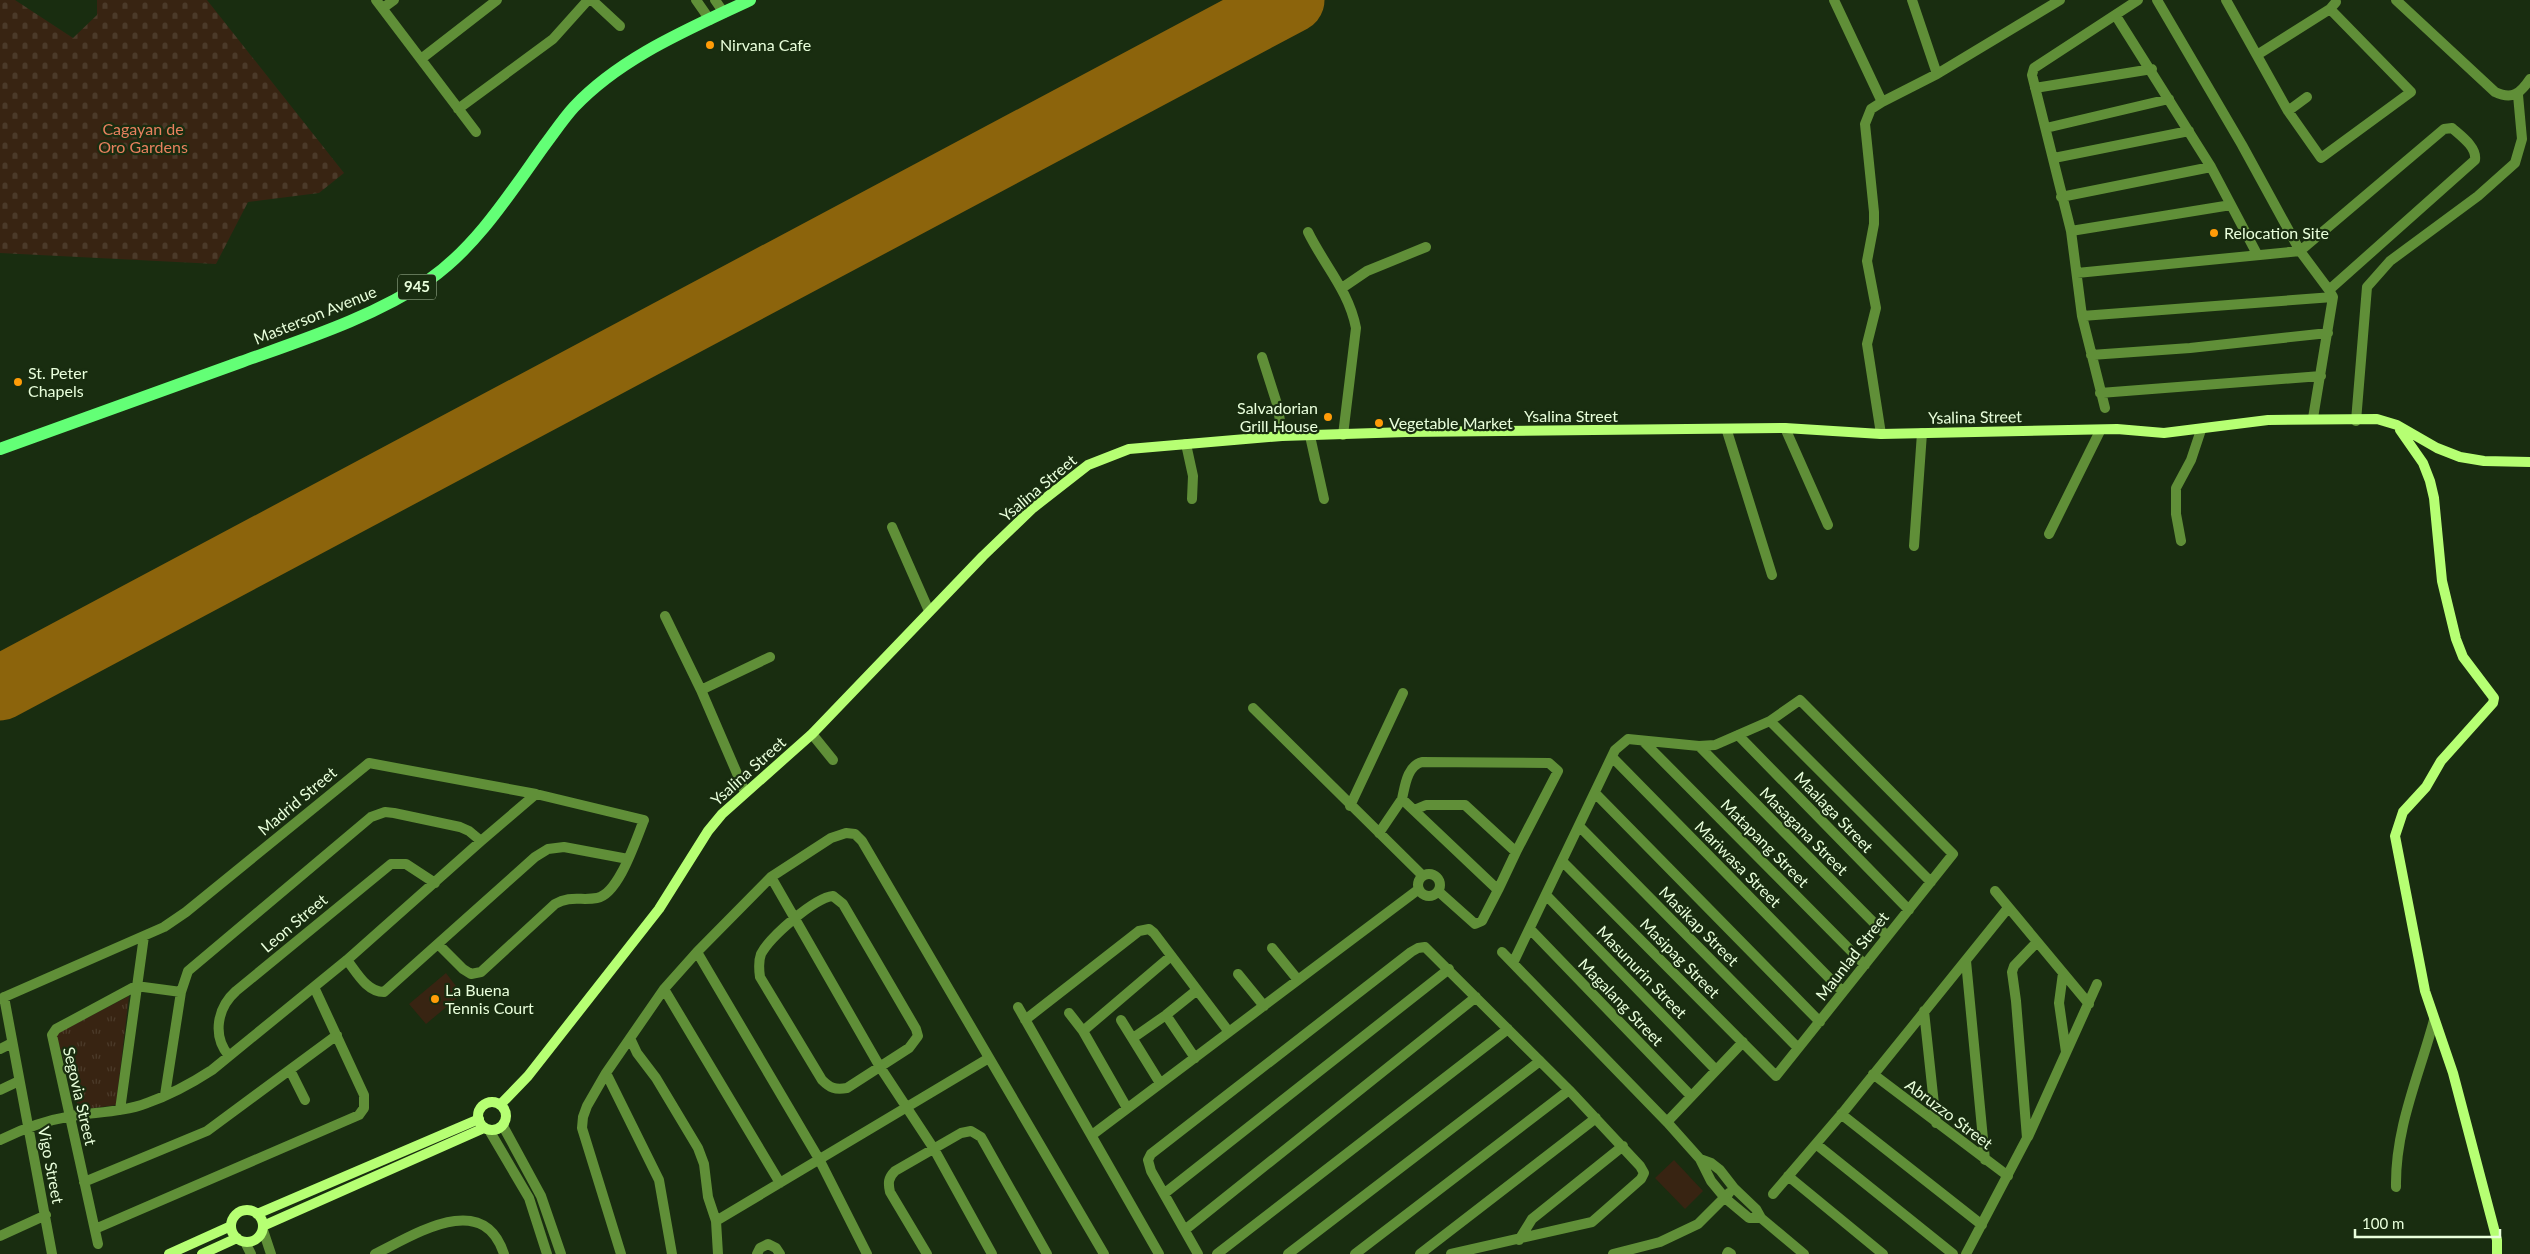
<svg xmlns="http://www.w3.org/2000/svg" width="2530" height="1254" font-family="Lato,sans-serif">
<style>
.grass{fill:url(#grass-tufts)}
.cemetery{fill:url(#cemetery-stones)}
.garden{fill:#382412}
.lines{fill:none;stroke-linecap:round;stroke-linejoin:round}
.runway{stroke:#8c640c;stroke-width:65}
.street{stroke:#608f38;stroke-width:10}
.secondary{stroke:#b6ff73;stroke-width:10}
.primary{stroke:#63ff76;stroke-width:12}
.poi-dot{fill:#ff9c08;stroke:#192d10;stroke-width:2}
.labels{text-anchor:middle;stroke-width:4.5;stroke-linejoin:round;paint-order:stroke}
.shield{fill:#192d10;stroke:#abc09f;stroke-width:1}
.shield-label{font-size:15px;font-weight:bold;fill:#e9ffdc}
.poi-label{font-size:16px;fill:#e9ffdc;stroke:#192d10;text-anchor:start}
.park-label{font-size:16px;fill:#e8815f;stroke:#192d10}
.street-label{font-size:16px;fill:#e9ffdc;stroke:#192d10}
</style>
<defs>
<pattern id="grass-tufts" width="24" height="20" patternUnits="userSpaceOnUse" patternTransform="scale(1.25)"><rect width="24" height="20" fill="#382412"/><path d="M3 7l-1-3M5 7V3M7 7l1-3M15 17l-1-3M17 17v-4M19 17l1-3" fill="none" stroke="#4b3a29"/></pattern>
<pattern id="cemetery-stones" width="16" height="16" patternUnits="userSpaceOnUse" patternTransform="scale(1.25)"><rect width="16" height="16" fill="#382412"/><path d="M2 7V4a2 2 0 0 1 4 0v3zM10 15v-3a2 2 0 0 1 4 0v3z" fill="#4b3a29"/></pattern>
</defs>
<rect width="100%" height="100%" fill="#192d10"/>
<path class="grass" d="M129,996L116,1105L79,1110L56,1034Z"/>
<path class="cemetery" d="M0,0H15L73,38L97,15V0H207L344,173L319,193L248,202L216,264L0,253Z"/>
<path class="garden" d="M446,973L462,994L426,1024L409,1004Z
M1674,1160L1703,1191L1685,1209L1655,1178Z"/>
<g class="lines">
<path class="runway" d="M0,688L1292,0"/>
<path class="street" d="M376,0L476,132
M592,0L620,26
M696,0L710,20
M715,0L724,13
M1834,0L1882,102
M1912,0L1937,74
M2157,0L2242,145L2300,251L2329,290L2333,297L2313,418
M2226,0L2288,111L2321,158L2411,92L2330,9
M2396,0L2495,92C2512,100 2520,94 2530,79
M383,8L394,0
M2116,16L2211,167L2257,254
M2257,55L2330,9L2336,2
M421,59L497,0
M2035,88L2152,69
M458,109L553,39L588,0
M2288,111L2307,97
M2046,128L2169,99
M2054,158L2189,131
M2061,197L2211,167
M2071,231L2231,205
M1308,232C1324,265 1349,291 1356,328L1343,435
M2077,273L2300,251L2444,129L2452,128C2461,136 2477,147 2475,160L2329,290
M1342,288L1367,271L1426,247
M2082,316L2333,297
M2091,355L2190,348L2328,333
M1262,357L1278,407L1282,436
M2100,393L2321,376
M2105,408L2082,316L2071,231L2032,75L2034,68L2138,0
M2356,421L2367,287L2390,261L2478,196L2515,163L2522,139L2518,95
M1785,428L1828,525
M1727,431L1772,575
M1881,434L1867,344L1876,308L1867,261L1874,224V212L1865,124L1871,109L1882,102L1937,74L2060,0
M1310,436L1324,499
M1186,444L1193,476L1192,499
M892,527L929,611
M2049,534L2100,431
M2181,541L2176,514V488L2191,460L2201,430
M1914,546L1922,433
M665,616L701,690L745,792
M701,690L770,657
M1253,708L1423,876
M1770,721L1931,882
M812,734L833,760
M1738,735L1909,910
M1644,742L1865,965
M1699,746L1887,936
M1612,757L1843,992
M1595,793L1820,1022
M1402,799C1405,786 1407,766 1422,762L1549,763L1558,771L1516,852L1465,805H1426L1414,810
M1350,806L1403,693
M1579,826L1798,1048
M1379,833L1402,799L1498,890L1482,921L1475,924L1438,891
M1418 885a11 11 0 1 1 22 0a11 11 0 1 1-22 0Z
M771,877L880,1067L934,1149L992,1254
M1498,890L1516,852
M1995,891L2089,1004
M1546,895L1716,1070
M833,896L843,904L916,1029L918,1036L909,1048L847,1088C835,1090 830,1088 822,1080L760,977C759,970 758,962 761,954C770,937 814,898 833,896Z
M1530,929L1691,1096
M1272,948L1298,980
M697,952L819,1159L867,1254
M1502,952L1667,1122L1700,1159L1711,1181L1725,1198L1749,1218H1761
M347,960C357,973 367,992 384,992L535,857L548,849L564,847L628,859
M1966,961L1985,1160
M1513,963L1615,750L1628,739L1699,746L1715,745L1770,721L1800,700L1953,854L1776,1076L1562,861
M2063,973L2059,1003L2066,1052
M1238,974L1264,1006
M664,989L780,1183
M4,997L52,1254
M0,999L164,927L186,912L369,763L536,794L644,820C636,839 619,894 597,898C582,901 570,895 555,904L481,972L471,974L463,969L438,944
M1018,1007L1159,1254
M1924,1011L1936,1123
M1069,1013L1083,1031L1127,1108
M1166,1015L1195,1058
M1025,1020L1139,931L1149,929L1154,933L1229,1032
M1121,1020L1160,1083
M1083,1031L1171,956
M630,1038L637,1053L656,1078L698,1148L704,1164L708,1197L716,1221L718,1254
M1133,1038L1166,1015L1197,990
M0,1049L12,1043
M229,1056C212,1036 217,1008 236,991L391,864H406L435,883
M290,1070L305,1100
M606,1073L659,1180L672,1254
M1873,1074L2008,1176
M0,1090L19,1081
M165,1095L181,992L188,971L371,817L385,812L394,813L460,827L469,831L481,841
M120,1110L144,936
M1841,1114L1982,1225
M1667,1122L1743,1042
M503,1126L541,1196L561,1254
M489,1130L529,1198L547,1254
M1092,1135L1419,889
M2028,1137L2097,984
M0,1140C22,1129 48,1120 72,1116C97,1112 124,1112 147,1103C170,1095 192,1083 212,1070L347,960L481,841L536,794
M1816,1144L1953,1254
M1700,1159L1711,1163L1720,1170L1734,1188L1756,1209L1761,1218L1804,1254
M1788,1176L1883,1254
M84,1182L207,1131L337,1035
M2396,1187C2395,1128 2419,1076 2434,1020
M1165,1193L1449,969
M1773,1194L1845,1110L2008,908
M716,1221L989,1058
M95,1229L359,1115L364,1108V1095L314,987
M1186,1229L1476,997
M263,1230L271,1254
M0,1236L46,1215
M1519,1240L1532,1219L1623,1146
M245,1242L251,1254
M98,1244L52,1035L56,1029L136,986L181,992
M375,1254C414,1235 483,1189 504,1254
M621,1254L582,1128L583,1117L587,1106L606,1073L664,989L697,952L771,877L831,838L846,833L855,834L862,841L1104,1254
M757,1254L760,1248L768,1244L776,1248L780,1254
M927,1254L890,1192C888,1183 888,1178 895,1171L961,1133L971,1131L981,1137L1047,1254
M1198,1254L1151,1171L1148,1160L1151,1154L1411,952L1418,948L1425,947L1569,1090L1640,1166L1644,1173L1641,1179L1592,1222L1451,1254
M1217,1254L1508,1029
M1288,1254L1540,1061
M1355,1254L1569,1090
M1420,1254L1596,1118
M1613,1254L1660,1242L1698,1224L1729,1193
M1727,1254L1728,1252L1731,1254
M1966,1254L2027,1138L2016,1001L2012,972L2014,966L2037,942"/>
<path class="secondary" d="M2400,430L2423,463L2430,481L2434,498L2442,581L2456,639L2463,657L2494,698L2493,703L2441,761L2426,787L2403,812L2395,836L2425,991L2453,1073L2497,1240V1254
M478 1116a14 14 0 1 1 28 0a14 14 0 1 1-28 0Z
M500,1105L528,1076L659,909L708,831L722,814L812,734L983,556L1033,508L1088,465L1129,449L1282,436L1407,432L1785,428L1881,434L2117,429L2164,433L2268,420L2377,419L2397,425L2437,448L2460,457L2484,461L2530,462
M231 1226a16 16 0 1 1 32 0a16 16 0 1 1-32 0Z
M257,1214L479,1119
M263,1226L484,1128
M169,1254L231,1226
M202,1254L237,1238"/>
<path class="primary" d="M0,449C80,420 161,391 241,362C305,339 374,317 430,279C477,246 511,192 544,146C554,133 563,119 574,107C621,57 689,29 750,0"/>
</g>
<g class="poi-dot">
<circle cx="710" cy="45" r="5"/>
<circle cx="2214" cy="233" r="5"/>
<circle cx="18" cy="382" r="5"/>
<circle cx="1328" cy="417" r="5"/>
<circle cx="1379" cy="423" r="5"/>
<circle cx="435" cy="999" r="5"/>
</g>
<g class="labels">
<rect class="shield" x="398" y="274.5" width="38" height="25" rx="4"/>
<g class="shield-label">
<text x="417" y="292">945</text>
</g>
<g class="poi-label">
<text x="720" y="51">Nirvana Cafe</text>
<text x="2224" y="239">Relocation Site</text>
<text x="28" y="379">St. Peter<tspan x="28" dy="18">Chapels</tspan></text>
<text x="1318" y="414" text-anchor="end">Salvadorian<tspan x="1318" dy="18">Grill House</tspan></text>
<text x="1389" y="429">Vegetable Market</text>
<text x="445" y="996">La Buena<tspan x="445" dy="18">Tennis Court</tspan></text>
</g>
<g class="park-label">
<text x="143" y="135">Cagayan de<tspan x="143" dy="18">Oro Gardens</tspan></text>
</g>
<g class="street-label">
<text transform="translate(315 315) rotate(-22)" y="6">Masterson Avenue</text>
<text x="1571" y="422">Ysalina Street</text>
<text transform="translate(1975 417) rotate(-1)" y="6">Ysalina Street</text>
<text transform="translate(1038 488) rotate(-40)" y="6">Ysalina Street</text>
<text transform="translate(748 771) rotate(-42)" y="6">Ysalina Street</text>
<text transform="translate(297 801) rotate(-40)" y="6">Madrid Street</text>
<text transform="translate(1834 812) rotate(46)" y="6">Maalaga Street</text>
<text transform="translate(1804 831) rotate(45)" y="6">Masagana Street</text>
<text transform="translate(1765 843) rotate(45)" y="6">Matapang Street</text>
<text transform="translate(1738 864) rotate(45)" y="6">Mariwasa Street</text>
<text transform="translate(294 923) rotate(-40)" y="6">Leon Street</text>
<text transform="translate(1699 926) rotate(45)" y="6">Masikap Street</text>
<text transform="translate(1852 956) rotate(-52)" y="6">Maunlad Street</text>
<text transform="translate(1680 958) rotate(45)" y="6">Masipag Street</text>
<text transform="translate(1642 972) rotate(46)" y="6">Masunurin Street</text>
<text transform="translate(1621 1002) rotate(46)" y="6">Magalang Street</text>
<text transform="translate(80 1096) rotate(77)" y="6">Segovia Street</text>
<text transform="translate(1949 1114) rotate(37)" y="6">Abruzzo Street</text>
<text transform="translate(51 1165) rotate(79)" y="6">Vigo Street</text>
</g>
</g>
<path d="M2355 1229v8h145v-8" fill="none" stroke="#e9ffdc" stroke-width="2.5"/>
<text x="2362" y="1229" font-size="15" fill="#e9ffdc" stroke="#192d10" stroke-width="4" paint-order="stroke">100 m</text>
</svg>
